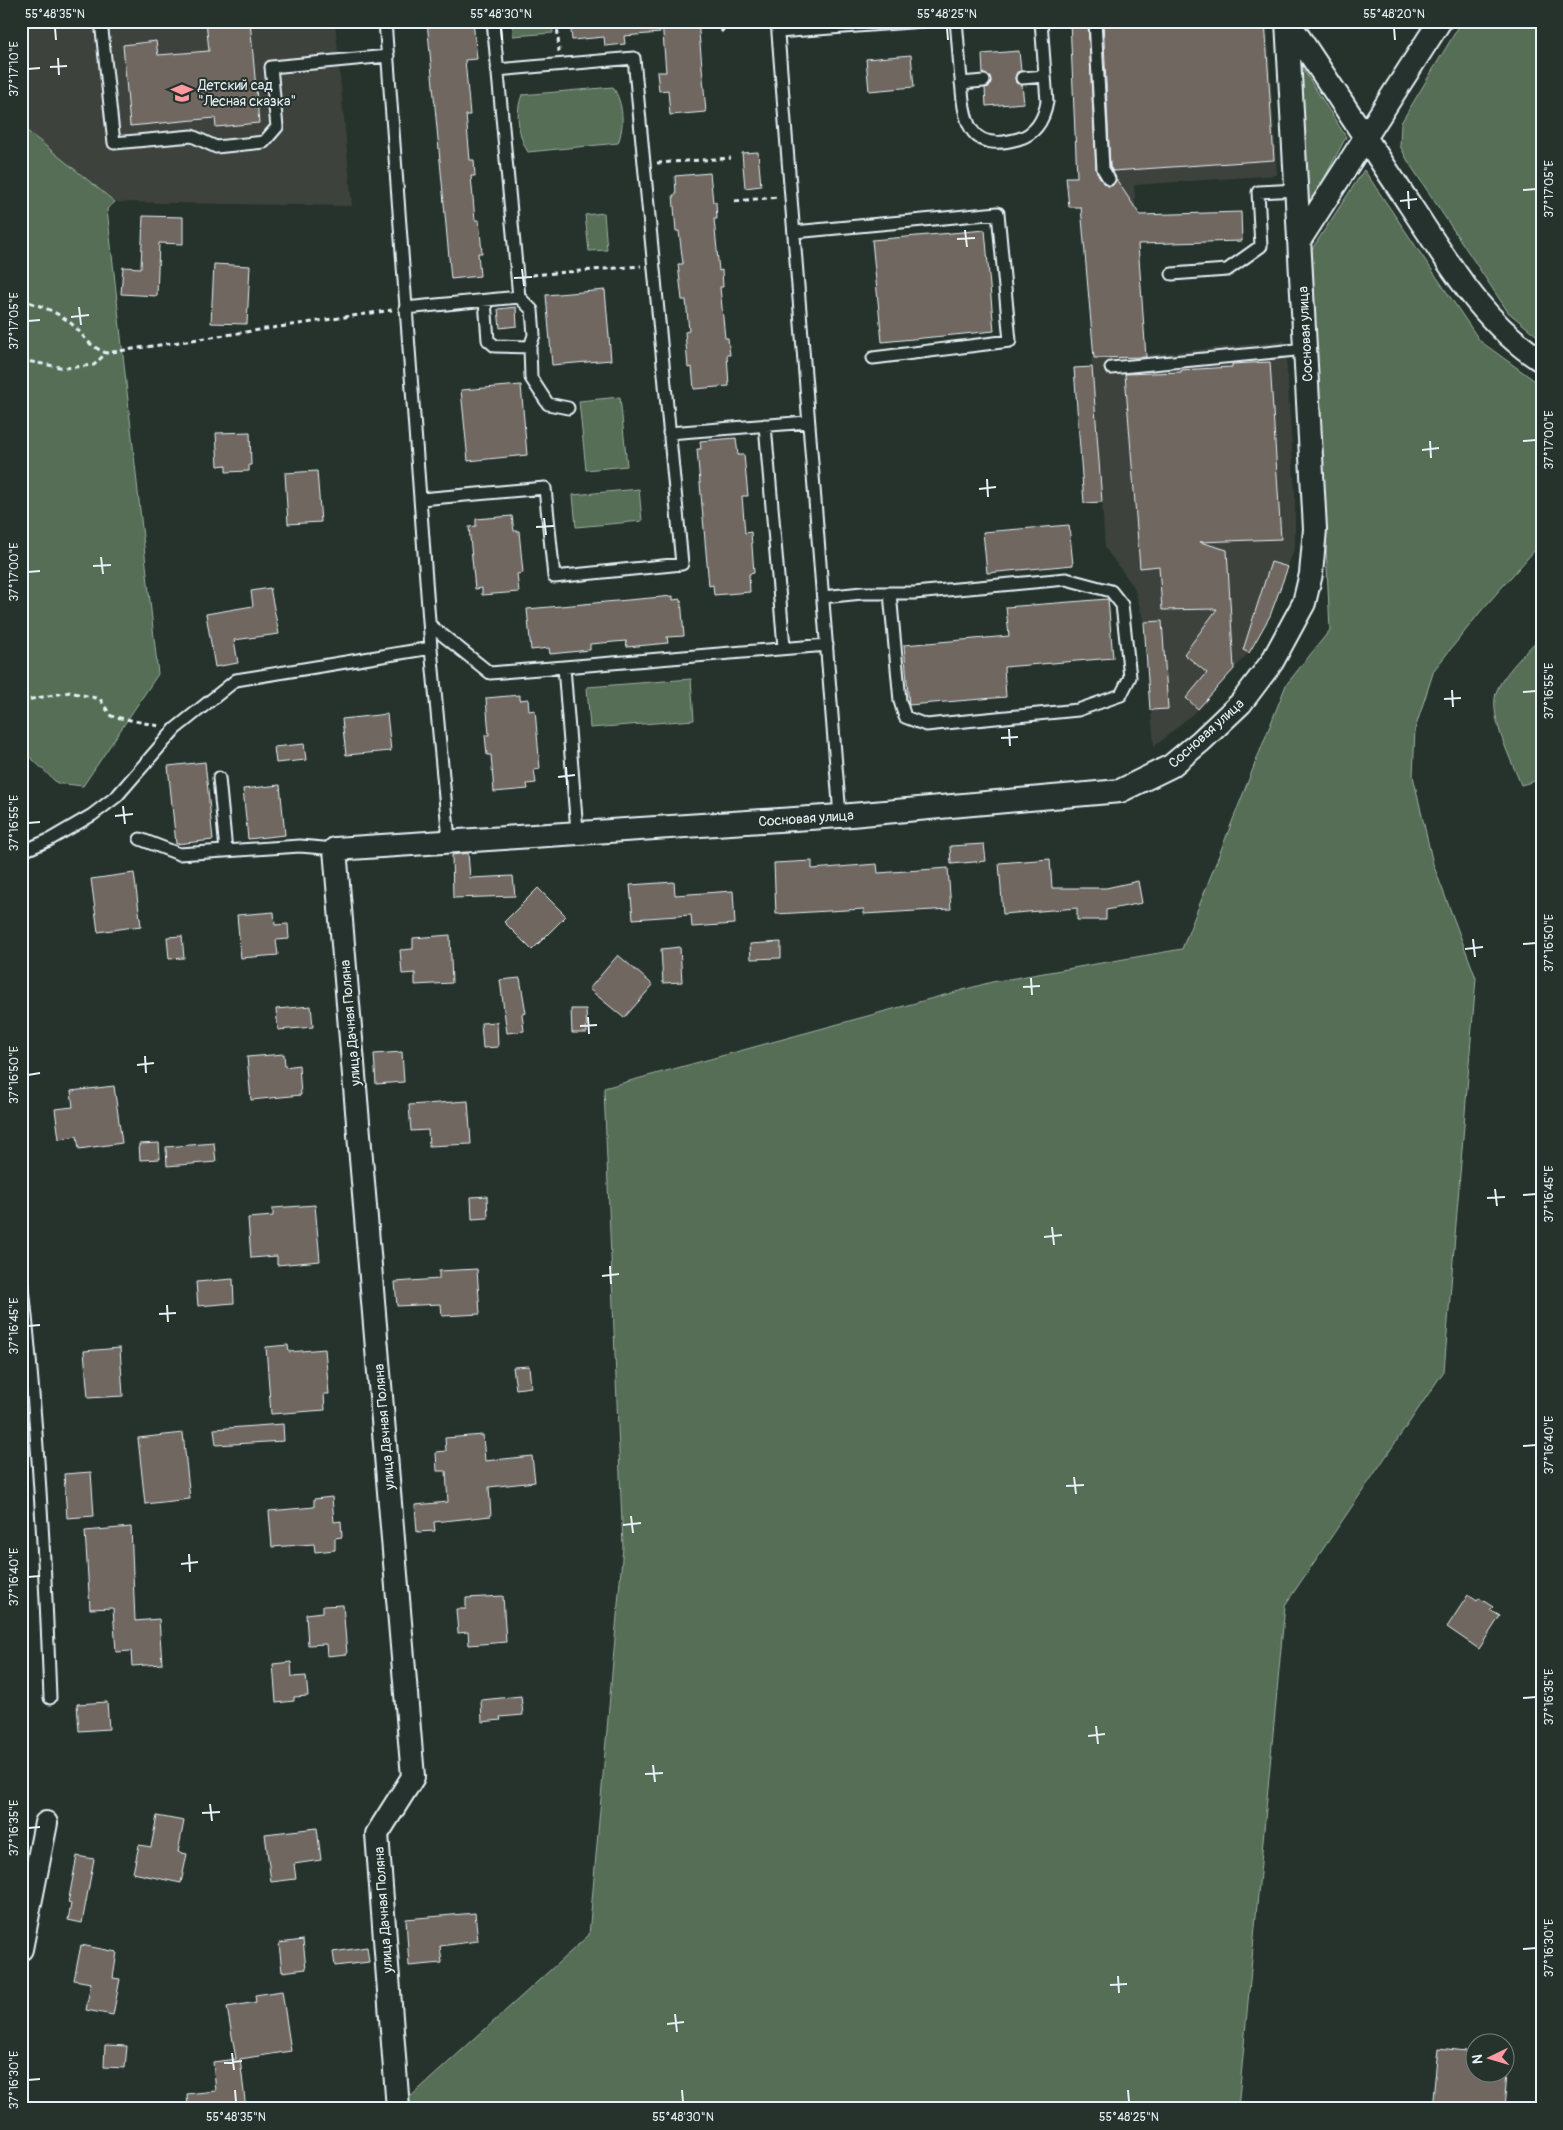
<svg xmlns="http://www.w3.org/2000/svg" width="1563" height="2130" font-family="Pangolin,sans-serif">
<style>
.built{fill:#3c433d}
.green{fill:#546e55;stroke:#9eb0a6}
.building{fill:#706761;stroke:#e8f1f8}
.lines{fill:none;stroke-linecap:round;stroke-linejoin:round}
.lane-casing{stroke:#e8f1f8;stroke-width:15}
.street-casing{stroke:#e8f1f8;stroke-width:26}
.path{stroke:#e8f1f8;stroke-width:3;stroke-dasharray:5 4;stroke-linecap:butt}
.lane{stroke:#26332d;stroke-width:11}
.street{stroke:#26332d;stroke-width:22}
.ticks{fill:none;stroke:#e8f1f8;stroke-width:2}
.labels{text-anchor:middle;stroke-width:4;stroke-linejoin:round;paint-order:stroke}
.poi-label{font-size:14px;fill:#e8f1f8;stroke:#26332d;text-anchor:start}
.street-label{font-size:14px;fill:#e8f1f8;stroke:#26332d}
.neatline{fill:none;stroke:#e8f1f8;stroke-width:2}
.ticks-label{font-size:12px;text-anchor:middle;fill:#e8f1f8}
</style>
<rect width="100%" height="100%" fill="#26332d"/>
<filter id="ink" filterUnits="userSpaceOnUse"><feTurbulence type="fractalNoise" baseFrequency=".02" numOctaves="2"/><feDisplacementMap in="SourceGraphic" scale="10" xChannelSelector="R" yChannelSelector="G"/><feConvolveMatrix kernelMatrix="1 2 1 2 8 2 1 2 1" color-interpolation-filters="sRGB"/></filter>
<g filter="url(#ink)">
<path class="built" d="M21,21H335L352,206L115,202L21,126Z
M1070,21H1267L1277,175L1134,185L1146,355L1285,341L1295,494V546L1270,616L1252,649L1198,709L1154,747L1144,622L1134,587L1105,548L1102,502L1084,503L1074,368L1092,367L1091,358H1094L1081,207H1069L1066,177L1077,176Z
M21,772L28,796L21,839Z"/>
<path class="green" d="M512,21H552L553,33L513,36Z
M1462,21H1542V340L1508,312L1409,163L1400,146L1401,123Z
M1296,58L1346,137L1304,217Z
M613,87C623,103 625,125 618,143L528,152C518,136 515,112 522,95Z
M21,126L115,202L107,209L158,674L83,786L57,783L29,756L21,751Z
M1364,170L1480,341L1542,386V542L1481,611L1434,670L1415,729L1413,776L1433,864L1476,978L1444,1371L1285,1605L1238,2109H397L589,1935L623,1547L604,1088L992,982L1182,949L1286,685L1330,630L1312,249Z
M604,213L607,250L589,251L585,215Z
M620,397L627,466L586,470L579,401Z
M639,489L642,521L576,527L573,495Z
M1542,635V779L1521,785C1512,761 1489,718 1496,693C1501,676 1530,648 1542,635Z
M691,679L694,720L590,728L587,687Z"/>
<path class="building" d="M206,21H250L259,123L216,127L215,118L130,126L123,45L156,41L158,55L209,51Z
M427,21H473L477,59L465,60L470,115H466L470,160H474L475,176H471L475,220H479L482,253H478L480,276L451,279Z
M570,21H660V33L624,36L625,44L605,46L604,37L572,40Z
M662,21H698L706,112L670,115L668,90L659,91L657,72H666Z
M1070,21H1088L1096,169L1103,183L1112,186L1116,179L1140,215L1241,212L1242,241L1138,244L1146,357L1094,358L1081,207H1069L1066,177H1077Z
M1103,21H1265L1274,160L1113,171L1110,167Z
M1019,51L1021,71L1017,72L1015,78L1016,83L1022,85L1024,103L986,106L985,88L989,87L991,81L990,76L983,74L982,54Z
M911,55L914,87L869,91L866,59Z
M758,152L761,186L745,188L742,153Z
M710,173L713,202H716L717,219H714L719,271L722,270L723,287H720L725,338H728L730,355H727L729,386L694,389L692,367L688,368L685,332L689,331L686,300H682L678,264H683L679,231H676L673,195H676L675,176Z
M143,216L183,217V244L159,243L157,296L121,294L123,267L141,268Z
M985,230L994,331L882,342L872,240Z
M214,264L250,266L247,324L211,323Z
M605,290L611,360L552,365L546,295Z
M516,307L517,326L500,328L498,309Z
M1270,362L1281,539L1200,542L1227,550L1234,669L1198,709L1186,698L1207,673L1184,654L1217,609L1162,610L1159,566L1140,568L1125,374L1181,372V370L1232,367V364Z
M1092,367L1102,502L1084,503L1074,368Z
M521,385L527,455L468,461L461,390Z
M250,432L251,465H249V471L226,472V465L218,466L216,433Z
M736,438L738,455H744L748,496H742L745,533L751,532L754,573L749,574L750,592L714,595L713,585L709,586L697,449H701L700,441Z
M317,471L321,522L288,524L285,473Z
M512,516L514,531H519L523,573L517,574L519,592L482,595V588L475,589L469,527L476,526V519Z
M1069,525L1073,565L987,573L983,532Z
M1271,562L1288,567L1270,616L1249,653L1243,650Z
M270,588L279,634L234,640L238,663L215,667L206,614L253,606L251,591Z
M673,596V600L681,599L684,636L667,637L668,643L627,647L626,641L590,644V650L550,654L549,648L531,650L527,609Z
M1108,599L1113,658L1004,667L1006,697L909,705L904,645L1009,636L1006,607Z
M1162,621L1168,709L1150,710L1144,622Z
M520,695V700L528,699L529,711L535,710L540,769L534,770L536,783L527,784L528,789L494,792L491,755H487L485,735H489L486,698Z
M387,714L391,751L346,755L342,719Z
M304,744L306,760L276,763L274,747Z
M205,762L213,840L176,844L168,766Z
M280,785L285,835L248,839L243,789Z
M984,844L986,861L951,864L950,846Z
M468,853L470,878L513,876L515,896L453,898L452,855Z
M1050,859L1052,888H1106L1138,881L1142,903L1106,910V920H1077V908L1003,914L999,863Z
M812,861V869L877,864L878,873L948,868L951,909L864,914V909L776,914L774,863Z
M134,873L141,926L98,932L91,879Z
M674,882L675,895L733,891L735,924L692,927L691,915L633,919L630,885Z
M538,888L566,916L532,950L504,922Z
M274,912L275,925L288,924L289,939L276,940L278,955L241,958L237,915Z
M450,935L452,983L415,985V973L402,974L400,950L413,949V938Z
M182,936L184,958L169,959L167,937Z
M781,942V958L751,959L750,944Z
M680,947L682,982L663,983L661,949Z
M618,955L653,985L624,1018L589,989Z
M520,978L526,1013L522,1014L524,1031L507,1033L500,980Z
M311,1006L313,1027L278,1030L276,1009Z
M571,1009H586L587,1033H572Z
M497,1022L498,1047L483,1048L481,1023Z
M402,1052L404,1082L376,1084L374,1054Z
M284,1054L285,1067L299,1065L301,1095L251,1100L247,1057Z
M114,1086L122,1143L79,1149L77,1136L59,1139L55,1109L73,1107L71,1091Z
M468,1101L471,1144L429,1146L428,1130L411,1131L409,1105Z
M159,1143L160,1159L140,1160L139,1144Z
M214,1143L216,1162L167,1166L166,1147Z
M487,1196L488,1218L472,1219L471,1197Z
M315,1205L320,1261L277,1265V1256L251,1258L248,1218L273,1216V1208Z
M477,1269L480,1314L442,1316L441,1304L397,1306L395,1282L439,1279V1271Z
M233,1279L234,1303L198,1306L196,1282Z
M288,1345L289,1352L325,1349L329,1394H324L325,1410L271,1414L266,1347Z
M120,1348L123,1396L88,1398L84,1351Z
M529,1366L531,1387L516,1389L513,1367Z
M283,1424L284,1441L216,1445L214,1429Z
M183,1433L190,1499L145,1504L138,1438Z
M483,1435L485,1461L532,1456L535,1482L489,1487L491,1516L434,1522L435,1531L417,1532L415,1505L448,1502L446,1471H437L436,1452L446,1451L445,1438Z
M91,1472L94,1516L67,1518L64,1474Z
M332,1497L334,1522L341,1521L342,1537L335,1538V1550L315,1552L314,1544L272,1547L269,1511L314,1507V1499Z
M131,1527L135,1621L159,1619L162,1664L132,1666L131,1651L116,1652L113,1608L90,1609L85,1531Z
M1468,1595L1477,1601L1479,1598L1493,1607L1490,1610L1500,1616L1479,1649L1447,1627Z
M503,1596L506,1642L469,1645L468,1632L458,1633L456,1609H466V1598Z
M343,1605L347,1654L327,1656L326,1644L308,1645L306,1614L323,1612V1606Z
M291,1662L292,1677L306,1676L308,1696L294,1697V1701L276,1703L273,1664Z
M521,1696L523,1715L500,1717L501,1720L482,1722L481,1700Z
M107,1702L109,1729L79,1731L77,1704Z
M157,1816L184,1821L178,1852L187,1854L181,1883L133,1873L139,1845L151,1847Z
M317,1828L321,1860L294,1864L296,1879L271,1882L265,1834Z
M77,1856L94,1859L82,1923L68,1920L71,1904L68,1903Z
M475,1913L478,1941L440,1946L442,1963L409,1966L406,1919Z
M303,1940L306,1969L282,1972L279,1943Z
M81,1945L117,1952L113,1978L120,1979L113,2015L86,2010L91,1983L74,1980Z
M367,1947L369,1962L335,1966L333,1952Z
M282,1991L291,2051L240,2059L246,2109H188L187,2094L216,2091L213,2062L236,2059L227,2007L256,2002L255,1995Z
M105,2045L127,2046L125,2068L104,2067Z
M1438,2048L1476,2052V2072H1507L1504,2109H1432Z"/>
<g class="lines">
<g class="lane-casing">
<path id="lane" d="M101,21L114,143L192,136L216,147L264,142L277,127L271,67L388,56
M385,21L431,648L449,840
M777,21L840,816
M956,21C958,40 959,60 961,79C964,117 966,154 1018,139C1036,134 1044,119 1047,102L1041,21
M1095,21L1103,169L1109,179
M778,32L923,21
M1022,78L1045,76
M961,83L984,81
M794,232L998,213L1010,341L873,358
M1172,274L1227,270L1261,246L1258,192L1296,190
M519,297L532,310L534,335L530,347L531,378L548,404L568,408
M485,301L488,340L495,346L530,347
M405,308L519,297L493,21
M1111,368L1306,349
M765,425L784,647
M669,433L808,422
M421,499L545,488L554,577L682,564L634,58L497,70
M823,597L862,593H914L1066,579L1111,591L1122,605L1130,677L1121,695L1078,710L926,725L905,717L900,701L890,593
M430,625L490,673L564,667
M219,778L226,851
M577,831L564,667L827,645
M140,839L179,854L300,846L335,849
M21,852L49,840L92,815L117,796L175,729L236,680L431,648
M21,1269C37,1411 45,1555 50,1698"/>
</g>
<g class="street-casing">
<path id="street" d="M1288,21C1328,82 1368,142 1408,202C1447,260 1482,323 1542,361
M1299,241L1440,21
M21,1949L46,1823
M398,2109L377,1834L413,1777L335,849L840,816L1120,791L1171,766L1201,741L1241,703L1272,662L1304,603L1311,574L1315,529L1287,21"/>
</g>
<path class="path" d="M557,21L559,52
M721,32L730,21
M657,163L731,158
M735,201L778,197
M532,275L641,266
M21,300C37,304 55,311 68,321C85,334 83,343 106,353L392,310
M21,360L65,368L94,365L106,353
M21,701L70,692L100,699L111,716L159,726"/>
<use href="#lane" class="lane"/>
<use href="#street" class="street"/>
</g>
</g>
<path class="ticks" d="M55,28L56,40M501,28L502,40M947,28L948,40M1394,28L1395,40M58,58L59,75M50,67L67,66M28,69L40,68M1523,190L1536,189M1408,191L1409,209M1400,201L1417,199M965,230L967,247M957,239L975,238M522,269L524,286M514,278L532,277M79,307L81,325M71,317L89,315M28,321L40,320M1430,441L1431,458M1523,441L1536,440M1422,450L1439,448M987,479L988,497M979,489L996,487M544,518L546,535M536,527L554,526M101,557L103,574M93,566L111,565M28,572L40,571M1452,690L1453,707M1523,692L1536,691M1444,699L1461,698M1009,729L1010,746M1001,738L1018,737M566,767L567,785M558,777L575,775M123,806L125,824M115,816L133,814M28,823L40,822M1473,939L1475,957M1523,944L1536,943M1465,949L1483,947M1031,978L1032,995M1023,987L1040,986M588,1017L589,1034M580,1026L597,1025M145,1056L146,1073M137,1065L154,1063M28,1075L40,1073M1495,1189L1497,1206M1523,1195L1536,1194M1487,1198L1505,1197M1052,1227L1054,1245M1044,1237L1062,1235M610,1266L611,1284M602,1276L619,1274M167,1305L168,1322M159,1314L176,1313M28,1326L40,1325M1523,1446L1536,1445M1074,1477L1076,1494M1066,1486L1084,1485M631,1516L633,1533M623,1525L641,1523M189,1554L190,1572M181,1564L198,1562M28,1577L40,1576M1523,1698L1536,1697M1096,1726L1098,1744M1088,1736L1105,1734M653,1765L655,1782M645,1774L663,1773M210,1804L212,1821M202,1813L220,1812M28,1828L40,1827M1523,1949L1536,1948M1118,1976L1119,1993M1110,1985L1127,1984M675,2014L677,2032M667,2024L684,2022M232,2053L234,2070M224,2063L242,2061M28,2080L40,2079M235,2090L236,2102M682,2090L683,2102M1128,2090L1129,2102"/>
<defs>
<g id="school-bare" transform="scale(1.725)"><path d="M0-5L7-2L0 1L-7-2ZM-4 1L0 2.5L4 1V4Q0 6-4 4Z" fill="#ff9aa2" stroke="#26332d" stroke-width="2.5" paint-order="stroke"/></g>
</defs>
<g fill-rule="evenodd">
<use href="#school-bare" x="182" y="93"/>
</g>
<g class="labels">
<g class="poi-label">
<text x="198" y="90">Детский сад<tspan x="198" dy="16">"Лесная сказка"</tspan></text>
</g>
<g class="street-label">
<text transform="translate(1305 334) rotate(-93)" y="5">Сосновая улица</text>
<text transform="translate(1206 733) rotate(-42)" y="5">Сосновая улица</text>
<text transform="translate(806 818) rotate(-4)" y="5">Сосновая улица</text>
<text transform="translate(350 1023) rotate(-95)" y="5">улица Дачная Поляна</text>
<text transform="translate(384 1427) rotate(-95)" y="5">улица Дачная Поляна</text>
<text transform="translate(383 1910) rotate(-94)" y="5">улица Дачная Поляна</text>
</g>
</g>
<rect width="1563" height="2130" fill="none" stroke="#26332d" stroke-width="55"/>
<g transform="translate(1490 2058) rotate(265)"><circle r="24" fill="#26332d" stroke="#747f7e"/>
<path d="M0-4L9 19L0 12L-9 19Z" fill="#ff9aa2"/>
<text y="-8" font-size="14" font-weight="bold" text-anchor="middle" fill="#e8f1f8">N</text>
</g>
<rect x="28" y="28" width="1508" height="2074" class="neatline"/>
<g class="ticks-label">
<text x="55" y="18">55°48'35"N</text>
<text x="501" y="18">55°48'30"N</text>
<text x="947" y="18">55°48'25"N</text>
<text x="1394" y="18">55°48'20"N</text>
<text transform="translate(14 69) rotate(-90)" y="4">37°17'10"E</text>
<text transform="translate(1549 189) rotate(-90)" y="4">37°17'05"E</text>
<text transform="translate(14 321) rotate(-90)" y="4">37°17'05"E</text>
<text transform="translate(1549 440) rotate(-90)" y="4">37°17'00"E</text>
<text transform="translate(14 572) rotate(-90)" y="4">37°17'00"E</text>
<text transform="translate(1549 691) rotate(-90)" y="4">37°16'55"E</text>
<text transform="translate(14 823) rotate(-90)" y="4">37°16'55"E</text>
<text transform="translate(1549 943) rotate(-90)" y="4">37°16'50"E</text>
<text transform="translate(14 1075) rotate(-90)" y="4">37°16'50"E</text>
<text transform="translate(1549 1194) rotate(-90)" y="4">37°16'45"E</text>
<text transform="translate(14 1326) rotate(-90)" y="4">37°16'45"E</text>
<text transform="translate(1549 1445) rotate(-90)" y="4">37°16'40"E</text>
<text transform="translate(14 1577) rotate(-90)" y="4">37°16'40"E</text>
<text transform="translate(1549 1697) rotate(-90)" y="4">37°16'35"E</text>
<text transform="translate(14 1828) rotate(-90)" y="4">37°16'35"E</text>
<text transform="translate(1549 1948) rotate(-90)" y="4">37°16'30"E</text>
<text transform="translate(14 2080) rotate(-90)" y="4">37°16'30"E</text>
<text x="236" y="2121">55°48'35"N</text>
<text x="683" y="2121">55°48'30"N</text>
<text x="1129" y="2121">55°48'25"N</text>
</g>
</svg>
